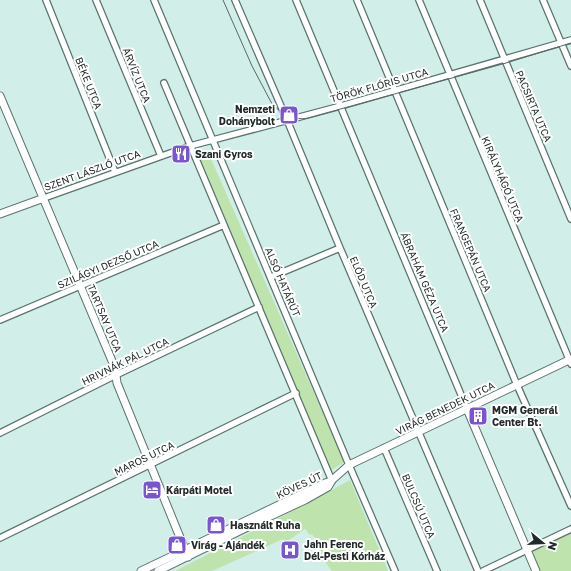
<svg xmlns="http://www.w3.org/2000/svg" width="571" height="571" font-family="'Golos Text',sans-serif">
<style>
.green{fill:#bfe3ad}
.lines{fill:none;stroke-linecap:round;stroke-linejoin:round}
.minor-casing{stroke:#5a736e;stroke-width:8}
.tertiary-casing{stroke:#5a736e;stroke-width:9}
.minor{stroke:#fff;stroke-width:5.5}
.tertiary{stroke:#fff;stroke-width:7}
.tram{stroke:#586965;stroke-width:1}
.labels{text-anchor:middle;stroke-width:4;stroke-linejoin:round;paint-order:stroke}
.street-label{font-size:10px;fill:#202b29;stroke:#fff}
.poi-label{font-size:10px;font-weight:bold;fill:#202b29;stroke:#fff;text-anchor:start}
</style>
<rect width="100%" height="100%" fill="#d2eee8"/>
<path class="green" d="M203,151L208,152L343,459V463L331,470L329,467L195,156L197,153Z
M350,480L388,571H332L317,551L322,548L320,544L322,543L318,538L316,540L312,534L310,535L305,529L286,542L283,539L212,571H175L306,504Z
M571,533V571H540L531,552Z"/>
<g class="lines">
<g class="minor-casing">
<path id="minor" d="M46,0L115,172
M96,0L161,156
M154,0L349,465L395,571
M235,0L287,120L340,248L478,571
M296,0L467,409
M357,0L517,385L571,506
M419,0L571,364
M480,0L571,219
M543,0L571,66
M164,83C219,216 277,348 332,481
M44,198L190,146L341,106L571,40
M271,277L340,248
M0,320L224,225
M0,433L116,375L259,307
M384,448L437,571
M0,538L296,393
M483,571L571,529"/>
</g>
<g class="tertiary-casing">
<path id="tertiary" d="M0,96L115,368L117,383L188,557
M0,214L44,198
M467,409L536,571
M141,571L308,491L325,483L331,481L349,465L571,359
M158,571L262,520L305,500L328,487L331,482"/>
</g>
<use href="#minor" class="minor"/>
<use href="#tertiary" class="tertiary"/>
<path class="tram" d="M223,0L252,66L271,102C280,114 294,121 308,118L506,63L571,43"/>
</g>
<defs>
<g id="shop-square" transform="scale(1)"><rect x="-9" y="-9" width="18" height="18" rx="4" fill="#7956cf" stroke="#fff"/><path d="M-5-2.5h2.3a2.7 3.5 0 0 1 5.4 0H5L5.5 6h-11ZM-1.5-2.5h3a1.5 2.3 0 0 0-3 0Z" fill="#fff"/></g>
<g id="restaurant-square" transform="scale(1)"><rect x="-9" y="-9" width="18" height="18" rx="4" fill="#7956cf" stroke="#fff"/><path d="M-5-6h1v4h1v-4h1v4h1v-4h1v5L-1.5 .5V6h-2V.5L-5-1ZM5-6V6H3V1.5H1.5Q1.5-4 5-6Z" fill="#fff"/></g>
<g id="building-square" transform="scale(1)"><rect x="-9" y="-9" width="18" height="18" rx="4" fill="#7956cf" stroke="#fff"/><path d="M-4-6H4V6H1V3H-1V6H-4ZM-2.5-4.3h1.7v1.8h-1.7ZM.8-4.3h1.7v1.8H.8ZM-2.5-1h1.7V.8h-1.7ZM.8-1h1.7V.8H.8Z" fill="#fff"/></g>
<g id="hotel-square" transform="scale(1)"><rect x="-9" y="-9" width="18" height="18" rx="4" fill="#7956cf" stroke="#fff"/><path d="M-6-4.5h1.5V1H6V5H4.5V3h-9V5H-6ZM-4 0a1.8 1.8 0 1 1 3.6 0ZM.5 0V-2.5h3Q6-2.5 6 0Z" fill="#fff"/></g>
<g id="hospital-square" transform="scale(1)"><rect x="-9" y="-9" width="18" height="18" rx="4" fill="#7956cf" stroke="#fff"/><path d="M-5-5h3v3.5h4V-5h3V5h-3V1.5h-4V5h-3Z" fill="#fff"/></g>
</defs>
<g fill-rule="evenodd">
<use href="#shop-square" x="289" y="115"/>
<use href="#restaurant-square" x="181" y="154"/>
<use href="#building-square" x="478" y="416"/>
<use href="#hotel-square" x="152" y="490"/>
<use href="#shop-square" x="216" y="525"/>
<use href="#shop-square" x="177" y="545"/>
<use href="#hospital-square" x="290" y="550"/>
</g>
<g class="labels">
<g class="street-label">
<text transform="translate(137 75) rotate(68)" y="4">ÁRVÍZ UTCA</text>
<text transform="translate(89 83) rotate(68)" y="4">BÉKE UTCA</text>
<text transform="translate(379 85) rotate(-16)" y="4">TÖRÖK FLÓRIS UTCA</text>
<text transform="translate(534 106) rotate(67)" y="4">PACSIRTA UTCA</text>
<text transform="translate(92 170) rotate(-20)" y="4">SZENT LÁSZLÓ UTCA</text>
<text transform="translate(503 179) rotate(67)" y="4">KIRÁLYHÁGÓ UTCA</text>
<text transform="translate(471 250) rotate(67)" y="4">FRANGEPÁN UTCA</text>
<text transform="translate(108 264) rotate(-23)" y="4">SZILÁGYI DEZSŐ UTCA</text>
<text transform="translate(283 282) rotate(67)" y="4">ALSÓ HATÁRÚT</text>
<text transform="translate(364 282) rotate(67)" y="4">ELŐD UTCA</text>
<text transform="translate(425 282) rotate(67)" y="4">ÁBRAHÁM GÉZA UTCA</text>
<text transform="translate(105 318) rotate(67)" y="4">TARTSAY UTCA</text>
<text transform="translate(125 361) rotate(-26)" y="4">HRIVNÁK PÁL UTCA</text>
<text transform="translate(445 408) rotate(-26)" y="4">VIRÁG BENEDEK UTCA</text>
<text transform="translate(144 458) rotate(-26)" y="4">MAROS UTCA</text>
<text transform="translate(299 485) rotate(-25)" y="4">KÖVES ÚT</text>
<text transform="translate(419 506) rotate(67)" y="4">BULCSÚ UTCA</text>
</g>
<g class="poi-label">
<text x="275" y="113" text-anchor="end">Nemzeti<tspan x="275" dy="12">Dohánybolt</tspan></text>
<text x="195" y="158">Szani Gyros</text>
<text x="492" y="414">MGM Generál<tspan x="492" dy="12">Center Bt.</tspan></text>
<text x="166" y="494">Kárpáti Motel</text>
<text x="230" y="529">Használt Ruha</text>
<text x="304" y="548">Jahn Ferenc<tspan x="304" dy="12">Dél-Pesti Kórház</tspan></text>
<text x="191" y="549">Virág - Ajándék</text>
</g>
</g>
<g transform="translate(543 543) rotate(108)" stroke="#ffffff" stroke-width="3" paint-order="stroke">
<path d="M0-3L7 15L0 10L-7 15Z" fill="#202b29"/>
<text y="-6" font-size="11" font-weight="bold" text-anchor="middle" fill="#202b29">N</text>
</g>
</svg>
